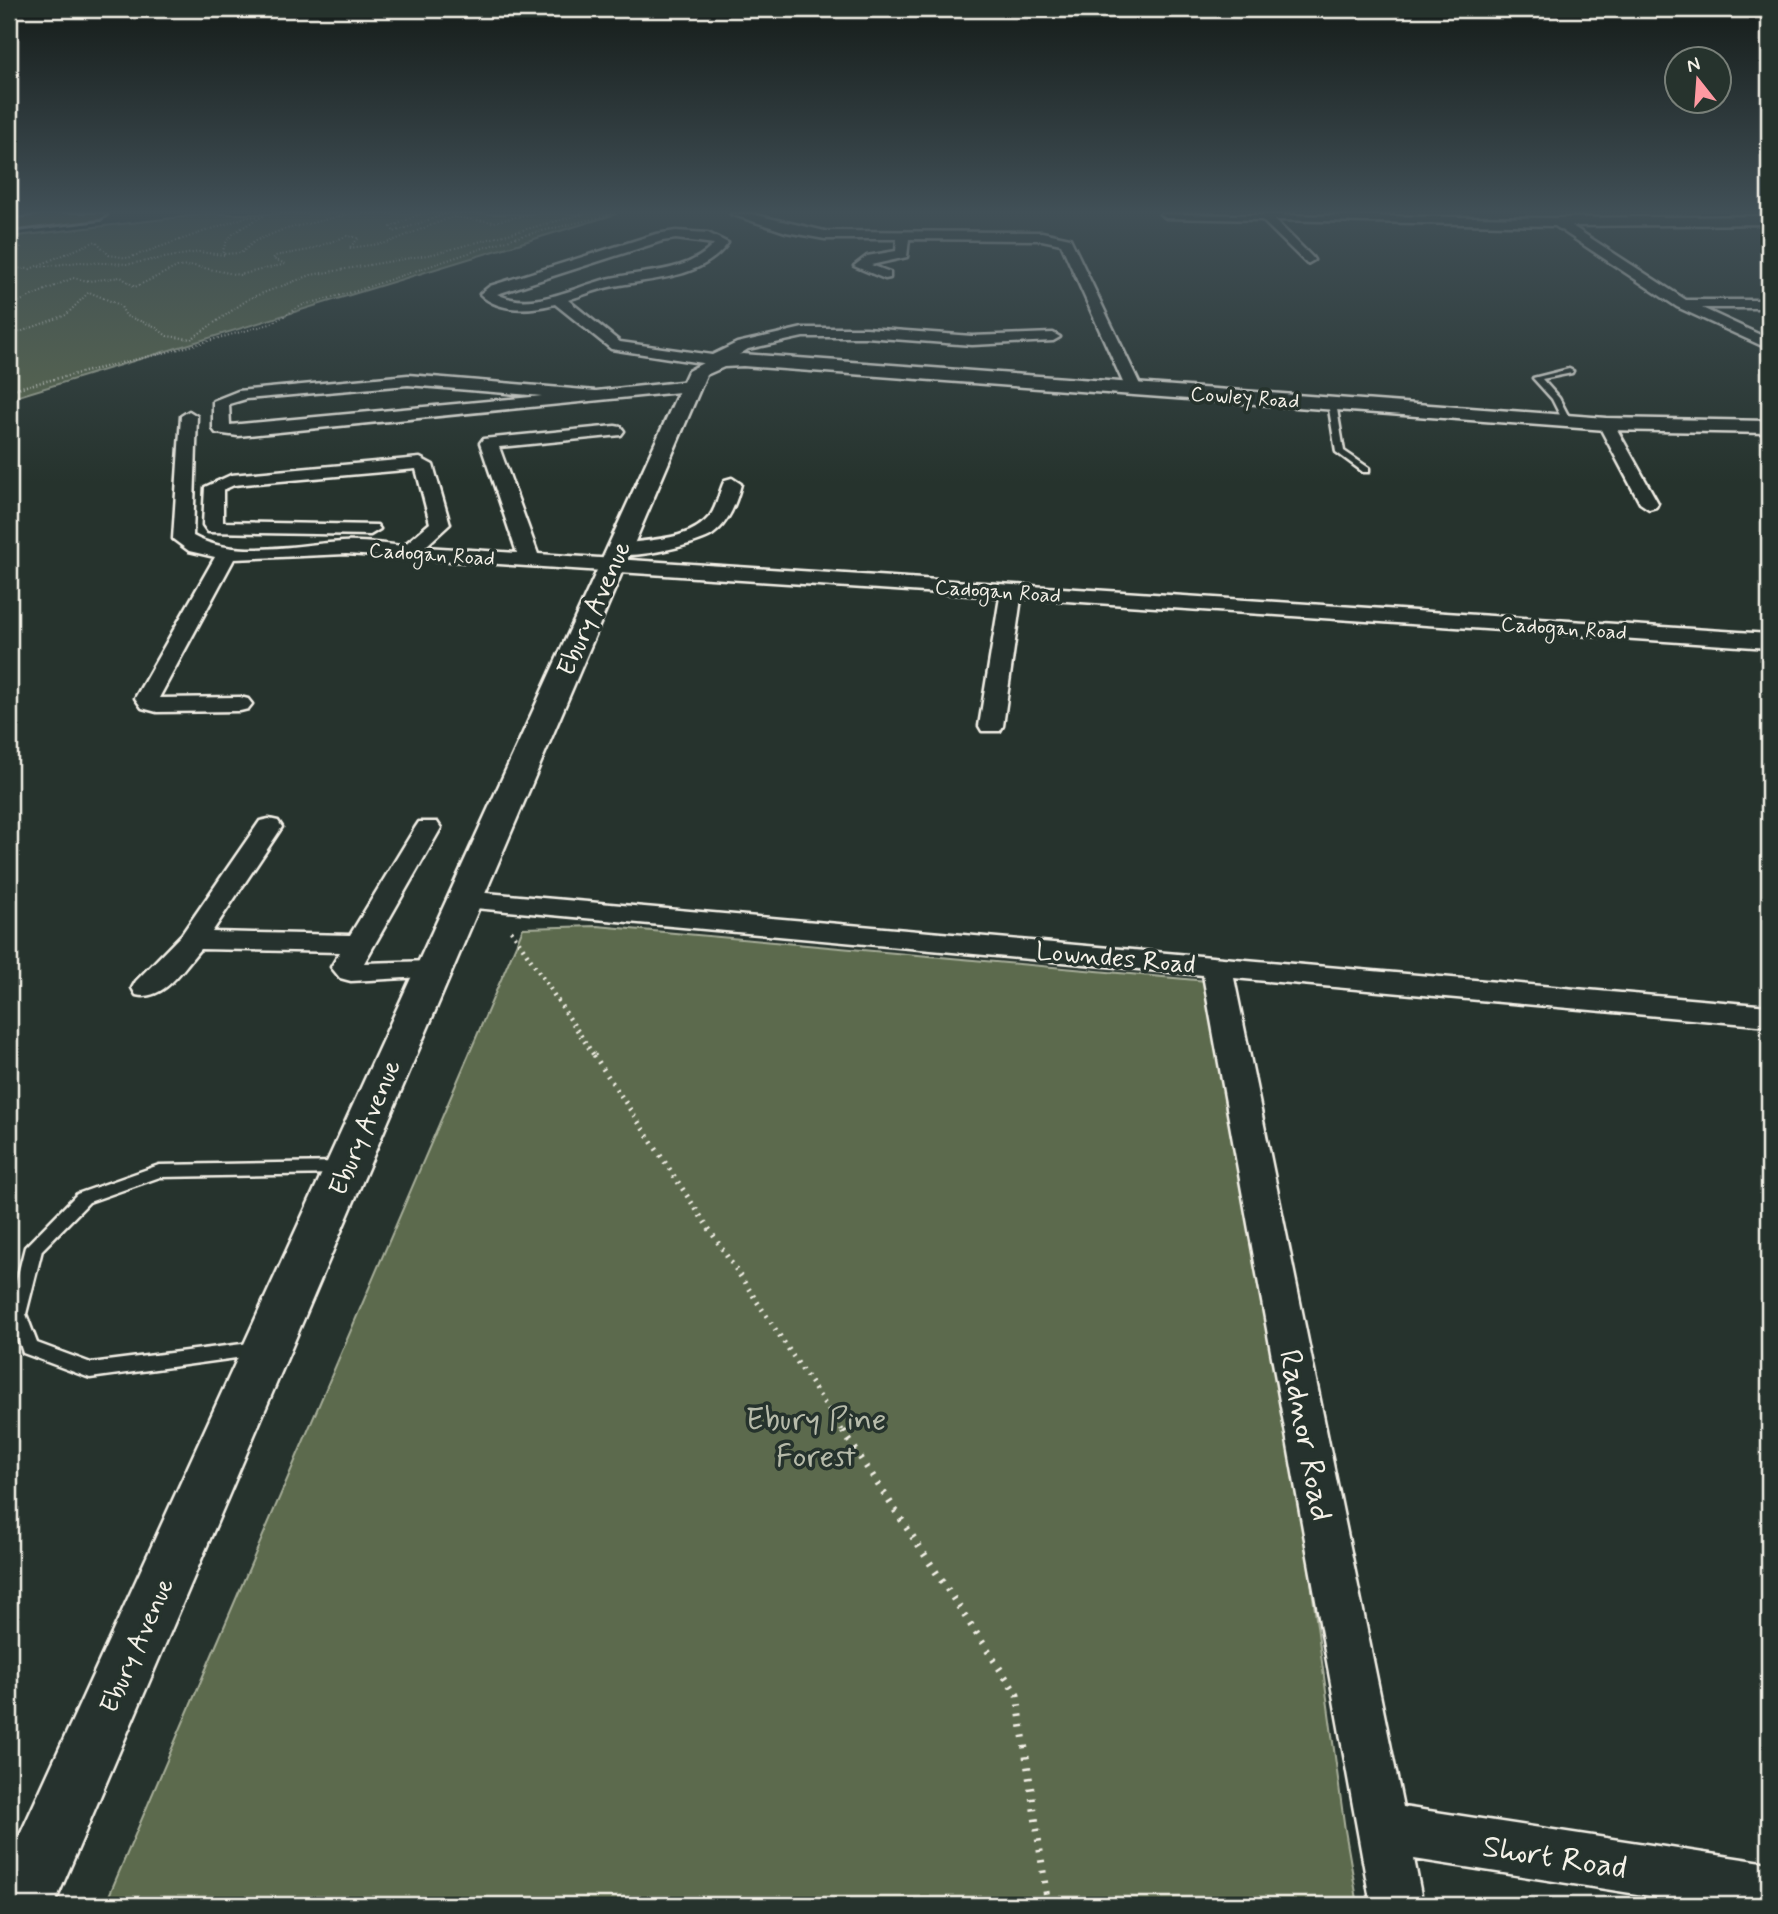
<svg xmlns="http://www.w3.org/2000/svg" width="1778" height="1914" font-family="Mynerve,sans-serif">
<style>
.green{fill:#5b6b4d;stroke:#a8ae9a;stroke-width:2}
.lines{fill:none;stroke-linecap:round;stroke-linejoin:round}
.service-casing{stroke:#f4f1e8;stroke-width:5}
.minor-casing{stroke:#f4f1e8;stroke-width:5}
.tertiary-casing{stroke:#f4f1e8;stroke-width:5}
.motorway-casing{stroke:#f4f1e8;stroke-width:6}
.path-far4{stroke:#f4f1e8;stroke-width:2;stroke-dasharray:1 2.5;stroke-linecap:butt}
.path-far3{stroke:#f4f1e8;stroke-width:2.5;stroke-dasharray:1 2.5;stroke-linecap:butt}
.path-far2{stroke:#f4f1e8;stroke-width:4.5;stroke-dasharray:2 5;stroke-linecap:butt}
.path-far1{stroke:#f4f1e8;stroke-width:5;stroke-dasharray:2 6;stroke-linecap:butt}
.path{stroke:#f4f1e8;stroke-width:7;stroke-dasharray:2.5 8;stroke-linecap:butt}
.service{fill:#26332d;fill-rule:evenodd}
.minor{fill:#26332d;fill-rule:evenodd}
.tertiary{fill:#26332d;fill-rule:evenodd}
.motorway{fill:#70704a;fill-rule:evenodd}
.labels{text-anchor:middle;stroke-width:7;stroke-linejoin:round;paint-order:stroke}
.far-street-label{font-size:21px;fill:#f4f1e8;stroke:#26332d}
.street-label{font-size:26px;fill:#f4f1e8;stroke:#26332d}
.near-park-label{font-size:32px;fill:#b7bbaa;stroke:#26332d}
.near-street-label{font-size:32px;fill:#f4f1e8;stroke:#26332d}
</style>
<rect width="100%" height="100%" fill="#26332d"/>
<filter id="ink" filterUnits="userSpaceOnUse"><feTurbulence type="fractalNoise" baseFrequency=".0143" numOctaves="2"/><feDisplacementMap in="SourceGraphic" scale="14" xChannelSelector="R" yChannelSelector="G"/><feConvolveMatrix kernelMatrix="1 2 1 2 8 2 1 2 1" color-interpolation-filters="sRGB"/></filter>
<g filter="url(#ink)">
<path class="green" d="M208,214H616L9,399V237Z
M597,926L1229,983L1345,1830L1358,1905H105L523,928Z"/>
<g class="lines">
<g class="service-casing">
<path id="service" d="M1569,369L1573,371L1572,373L1542,379L1559,398L1571,421L1567,423L1563,421L1552,399L1533,378Z
M1332,401L1336,403L1344,451L1369,468V472H1363L1336,452L1328,403Z
M342,1162L348,1164L350,1168L348,1172L342,1174L160,1177L89,1202L42,1250L26,1314L37,1343L91,1363L258,1342L265,1344L267,1349L265,1354L90,1378L23,1353L9,1311L25,1247L77,1194L159,1165Z"/>
</g>
<g class="minor-casing">
<path id="minor" d="M731,214H752L825,231L1042,232L1070,238L1142,389L1134,394L1126,389L1061,244L1042,240L909,239L907,257L871,265L890,272V278L885,279L854,266L867,256L896,251L897,239H825L786,232Z
M1160,214L1558,218L1769,216V224L1572,226L1686,300H1769V308H1702L1769,339V349L1677,307L1555,226L1275,220L1312,257L1314,260L1307,264L1262,220L1166,218Z
M676,231L708,233L728,243C702,279 655,278 614,286C598,289 583,295 568,300L620,342L712,355L737,343L803,328H866L972,336L1053,333L1060,337L1053,341L972,345L866,337H803L748,349L721,366L611,349L555,304C531,310 499,313 480,294L490,286L656,234ZM676,239L714,244C688,274 643,270 607,279C574,287 531,312 497,294L662,241Z
M408,375L596,391L690,381L698,386L690,391L238,436L216,433L213,429V401L238,391ZM408,385L542,396L230,425L229,404L246,399Z
M189,411L197,416L193,536C236,560 297,544 343,542C363,541 384,544 403,546L430,523L416,469L234,485L223,490V522L377,525L380,529L370,535L208,532L203,525L205,487L231,475L420,458L433,465L450,524L425,547L517,553L480,443L483,439L615,426L621,427L624,431L621,435L499,447L538,554L1769,634V648L1021,598L1003,726L1000,731H982L979,726L1000,597L346,554L234,559L159,698L240,697L248,699L252,704L248,709L240,711L157,712L142,708L135,698L215,557L189,551L173,539L181,416Z
M1606,419L1614,424L1658,503L1656,507L1649,509L1640,503L1598,424Z
M732,478L741,484C736,503 729,523 712,535C697,545 618,564 608,550L611,546C643,538 687,544 710,516C718,505 719,491 725,480Z
M269,819L278,821L282,827L212,932L350,935L415,828L419,822H437L441,828L364,963L431,961L442,964L446,970L442,976L351,981L340,978L331,967L340,952L200,949C183,968 164,1002 136,995L132,988L136,981L182,934L260,821Z
M463,891L1769,1006V1026L1234,978L1403,1807L1769,1863V1905H1707L1414,1859L1423,1905H1371L1203,975L453,906L449,900L453,894Z"/>
</g>
<g class="tertiary-casing">
<path id="tertiary" d="M743,354L1606,418L1769,421V433L1606,430L743,366L724,367L706,375L54,1905H9V1859L688,371L714,357Z"/>
</g>
<g class="motorway-casing">
<path id="motorway" d="M58,214H107L100,219L9,230V220Z"/>
</g>
<path class="path-far4" d="M420,214L391,227L394,232L446,214
M21,247L11,268L30,269L96,241L109,255L128,258L246,217L263,216C248,225 223,234 223,254L241,253L255,241L282,230L349,214
M39,267L79,262L129,264L199,252L224,255
M9,306L73,278L89,281L121,277L135,287L177,267L194,266L239,275L286,264L273,259L275,256L309,250L347,236L359,238L349,248L387,243L452,217L494,222L530,214
M9,336L66,315L89,292L120,305L126,316L154,326L167,336L191,339L250,298L311,275L433,254L583,214
M157,355L270,324L303,305L356,291L513,238L613,214"/>
<path class="path-far3" d="M9,390L163,353"/>
<path class="path-far2" d="M511,930L595,1057"/>
<path class="path-far1" d="M594,1055L844,1433"/>
<path class="path" d="M843,1431L1017,1695L1048,1905"/>
<use href="#service" class="service"/>
<use href="#minor" class="minor"/>
<use href="#tertiary" class="tertiary"/>
<use href="#motorway" class="motorway"/>
</g>
</g>
<linearGradient id="sky" x2="0" y2="1"><stop stop-color="#151c19"/><stop offset="0.44" stop-color="#415057"/><stop offset="1" stop-color="#415057" stop-opacity="0"/></linearGradient>
<rect width="1778" height="482" fill="url(#sky)"/>
<g class="labels">
<g class="far-street-label">
<text transform="translate(1245 397) rotate(4)" y="7">Cowley Road</text>
<text transform="translate(432 554) rotate(4)" y="7">Cadogan Road</text>
<text transform="translate(998 591) rotate(4)" y="7">Cadogan Road</text>
<text transform="translate(1564 628) rotate(4)" y="7">Cadogan Road</text>
</g>
<g class="street-label">
<text transform="translate(593 608) rotate(-66)" y="9">Ebury Avenue</text>
<text transform="translate(1116 957) rotate(5)" y="9">Lowndes Road</text>
<text transform="translate(364 1127) rotate(-67)" y="9">Ebury Avenue</text>
<text transform="translate(136 1645) rotate(-66)" y="9">Ebury Avenue</text>
</g>
<g class="near-park-label">
<text x="816" y="1429">Ebury Pine<tspan x="816" dy="37">Forest</tspan></text>
</g>
<g class="near-street-label">
<text transform="translate(1307 1435) rotate(79)" y="11">Radnor Road</text>
<text transform="translate(1555 1856) rotate(9)" y="11">Short Road</text>
</g>
</g>
<rect width="1778" height="1914" fill="none" stroke="#26332d" stroke-width="35"/>
<rect x="18" y="18" width="1743" height="1879" fill="none" stroke="#f4f1e8" stroke-width="2.5" filter="url(#ink)"/>
<g transform="translate(1698 80) rotate(343)"><circle r="33" fill="#26332d" stroke="#787f78" stroke-width="2"/>
<path d="M0-5L12 26L0 18L-12 26Z" fill="#ff9aa2"/>
<text y="-10" font-size="19" font-weight="bold" text-anchor="middle" fill="#f4f1e8">N</text>
</g>
</svg>
